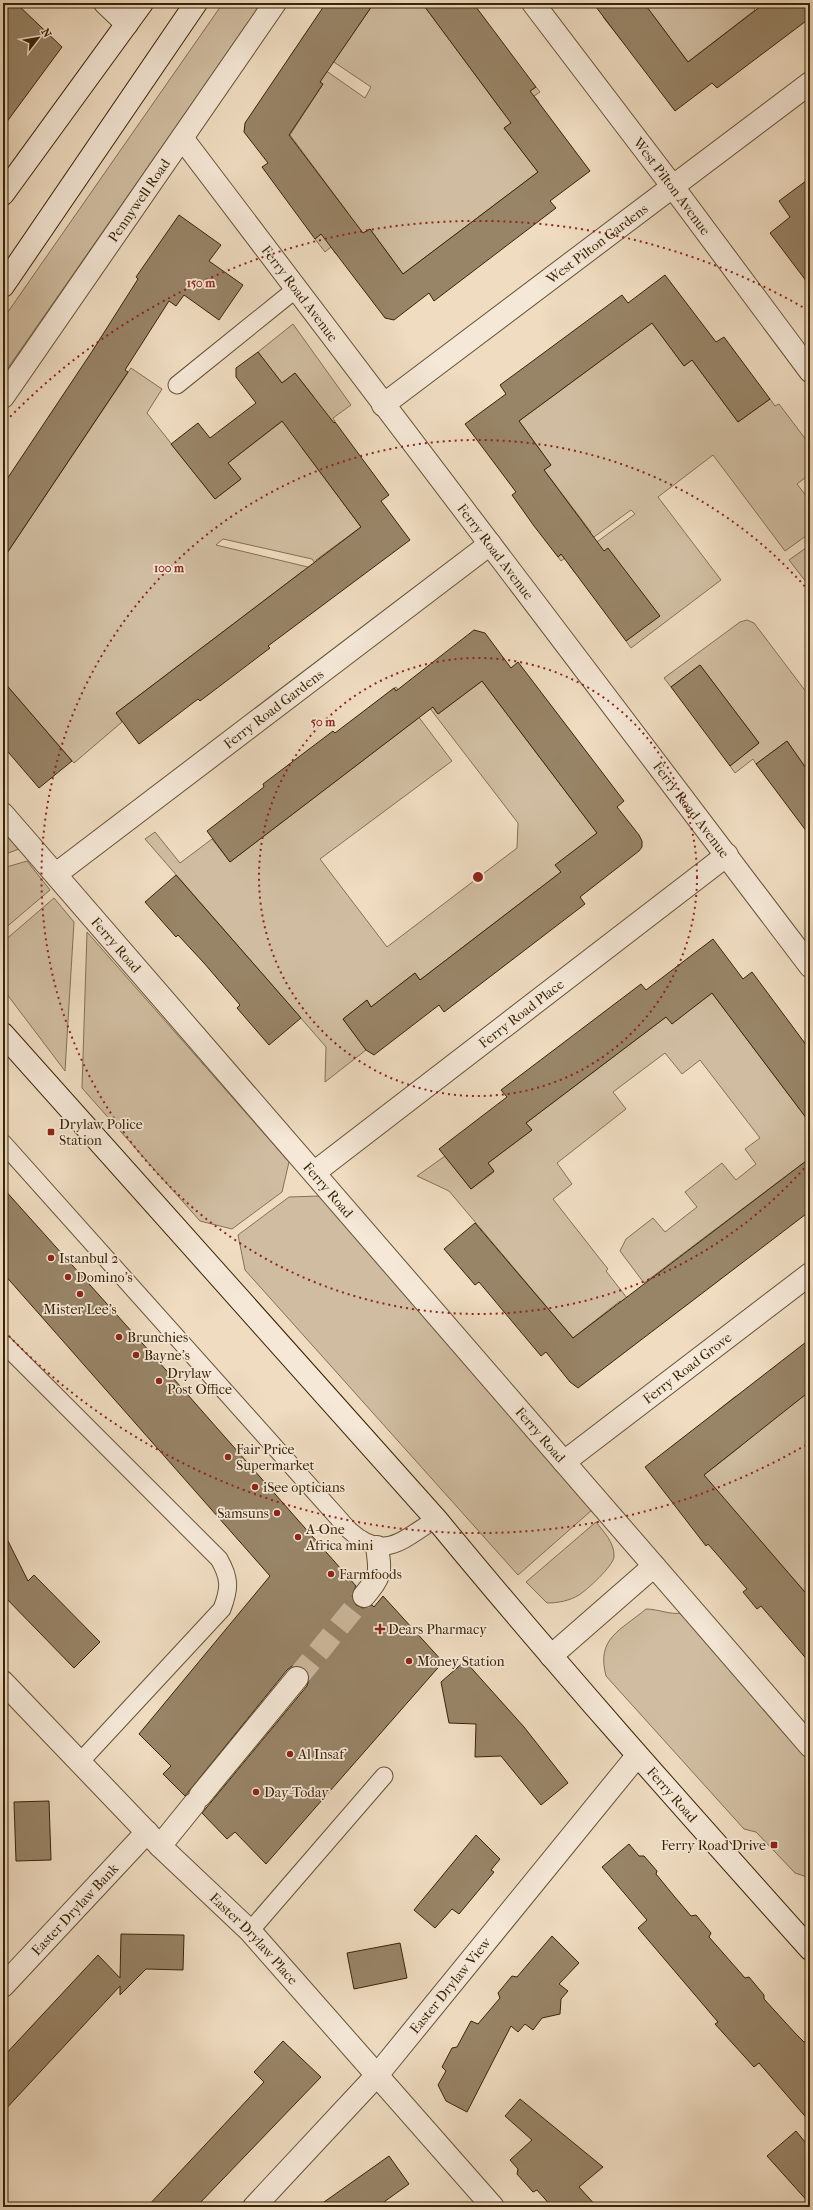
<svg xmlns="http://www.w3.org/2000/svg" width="813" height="2210" font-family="'IM FELL French Canon',serif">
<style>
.green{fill:#d0bda1;stroke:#847054}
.building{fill:#988467;stroke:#392406}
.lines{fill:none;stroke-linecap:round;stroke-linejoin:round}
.street-tunnel{stroke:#cbb79c;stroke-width:22;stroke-dasharray:22 11;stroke-linecap:butt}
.lane-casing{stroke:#665235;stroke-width:19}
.street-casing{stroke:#665235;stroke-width:24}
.secondary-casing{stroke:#392406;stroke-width:24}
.lane{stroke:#f5e8d7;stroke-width:17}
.street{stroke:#f5e8d7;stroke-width:22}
.secondary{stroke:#f5e8d7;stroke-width:22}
.ring{fill:none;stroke:#8f2418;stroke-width:2;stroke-dasharray:2 4}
.poi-dot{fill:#8f2418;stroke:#f5e8d7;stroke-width:1.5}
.labels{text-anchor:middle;stroke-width:3.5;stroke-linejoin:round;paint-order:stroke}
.street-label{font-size:14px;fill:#392406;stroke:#f5e8d7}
.poi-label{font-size:14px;fill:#392406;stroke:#f5e8d7;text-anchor:start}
.centre{fill:#8f2418;stroke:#f5e8d7;stroke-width:2}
.ring-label{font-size:12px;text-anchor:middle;font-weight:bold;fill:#8f2418;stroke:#f5e8d7;stroke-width:3.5;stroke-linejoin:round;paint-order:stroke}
</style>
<rect width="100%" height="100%" fill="#efdcc1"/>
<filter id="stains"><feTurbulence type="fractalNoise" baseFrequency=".005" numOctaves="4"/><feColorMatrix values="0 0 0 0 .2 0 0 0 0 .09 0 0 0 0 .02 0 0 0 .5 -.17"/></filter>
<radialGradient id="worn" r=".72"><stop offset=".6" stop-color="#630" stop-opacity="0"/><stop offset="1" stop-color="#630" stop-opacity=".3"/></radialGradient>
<path class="green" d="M223,3H262L3,375V319Z
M374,3H422L502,111L536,87L540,92L534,96L539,102L504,128L538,172L403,274L370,229L336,254L331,247L325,252L315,239L348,213L290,135L323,84L288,60L295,49L365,98L371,87L301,40L309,29L341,51Z
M621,3H760L754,8L755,10L688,62L654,17L622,41L603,17Z
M652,323L684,366L692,360L738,422L770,399L775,406L779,404L810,445V474L797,484L810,501V533L785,551L713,455L658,497L721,580L631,648L626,641L659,616L575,573L568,563L635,514L631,510L561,561L558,557L591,532L544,470L551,465L519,421Z
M293,324L351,405L333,418L335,422L302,448L361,527L316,560L340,591L337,594L312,559L223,539L216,545L308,567L332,598L303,571L116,713L122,722L74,763L3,681V559L131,368L162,389L147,413L215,499L241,479L228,463L314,397L295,373L282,383L258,352Z
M810,545V587L789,560Z
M747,620L754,623L810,697V774L787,741L756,764L753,759L735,773L730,766L759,743L700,665L671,687L664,678L740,622Z
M411,679L438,714L482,681L597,833L556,866L561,872L420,980L415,973L371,1007L367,1000L343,1019L366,1050L325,1082L326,1047L145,839L155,832L180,863L212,839L230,862L417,719L394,688L396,687L452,761L320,859L387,947L517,848L518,823L409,681Z
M3,831L19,849L3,855Z
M27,861L50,890L3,930V868Z
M54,898L74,922L65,1071L3,989V942Z
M87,932L289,1162L282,1192L232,1229L200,1221L82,1088Z
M712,993L810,1123V1158L644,1283L620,1251L626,1239L653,1218L665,1232L697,1207L685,1192L722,1163L736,1180L756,1164L745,1149L760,1138L700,1060L682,1074L665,1053L613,1092L626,1109L557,1163L572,1184L553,1199L600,1259L608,1269L606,1271L652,1330L647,1334L620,1301L573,1338L449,1191L417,1176L445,1156L471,1189L494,1172L488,1163L532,1130L526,1123L666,1017L672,1023Z
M320,1196L592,1510L518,1575L245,1270L238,1235L289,1197Z
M810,1391V1598L760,1541L696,1481L741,1446L716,1412L736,1396L761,1428Z
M596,1522C603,1531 615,1543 614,1557C613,1566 587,1590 579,1595C569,1601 558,1603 547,1603L526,1582Z
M646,1609C659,1609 669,1615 682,1613L810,1761V1878L795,1873L756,1832L744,1829L606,1676C596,1638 620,1631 646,1609Z"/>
<path class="building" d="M3,3H16L62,47L3,127Z
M326,3H374L320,82L323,84L289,135L363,233L370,229L403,274L538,172L504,128L511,123L422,3H473L536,87L530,91L590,171L550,201L556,208L434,301L429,293L394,320L385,318L382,314L321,234L315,239L262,167L268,163L244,132L245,123Z
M593,3H644L688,62L765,3H810V18L717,88L712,83L675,111Z
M810,178V286L770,233L790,217L779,201Z
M179,215L221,245L209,261L243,285L219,320L184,295L176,306L169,301L125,370L128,372L3,559V485L91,353L138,279L136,277Z
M665,275L716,342L724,337L770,399L738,422L692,360L684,366L652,323L519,421L551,465L544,470L604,551L608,548L660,616L626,641L561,554L558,557L534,526L512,495L516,492L465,424L506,394L500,385L530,363L622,295L628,303Z
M258,352L282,383L295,373L334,423L335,422L389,495L381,501L410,540L268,646L270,648L200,701L198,699L139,744L116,713L361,527L282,421L228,463L241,479L215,499L171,444L198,423L210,438L256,403L236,377V368Z
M474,630L485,633L511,668L518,662L624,801L617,807L639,835L642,841V847L639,851L580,897L585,904L444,1012L439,1005L374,1055L366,1050L343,1019L367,1000L371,1007L415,973L420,980L561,872L555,865L597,833L482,681L438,714L433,707L230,862L207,831L264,787L263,784L333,731L335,733L394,688L396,691Z
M700,665L759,743L730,766L671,687Z
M3,681L72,761L39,788L3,746Z
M787,741L810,774V836L756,764Z
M176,875L301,1018L269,1045L237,1008L240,1005L204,963L178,935L176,937L145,902Z
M713,939L743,979L752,972L810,1050V1123L712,993L672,1024L666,1017L526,1123L532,1130L488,1163L494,1171L471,1189L439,1149L507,1097L501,1090L641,984L646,990Z
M810,1158V1211L578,1388L570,1382L546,1352L541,1356L479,1282L475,1285L444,1249L475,1223L573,1338Z
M3,1188L151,1353L356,1586L352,1595L356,1605L363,1608L372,1605L374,1607L383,1596L443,1662L266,1864L235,1832L227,1839L202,1813L307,1686L309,1680V1673L305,1668L299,1666H292L287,1670L185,1796L163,1774L171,1766L139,1734L270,1576L3,1273Z
M810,1339V1391L704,1475L810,1598V1663L761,1606L757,1609L743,1592L747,1589L708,1544L706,1546L645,1467Z
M3,1531L28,1581L34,1575L100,1642L74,1668L3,1595Z
M465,1661L524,1727L568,1783L541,1805L501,1756L475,1757L476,1724L449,1723L441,1682Z
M49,1801L51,1860L16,1861L14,1802Z
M476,1835L500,1859L491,1870L494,1872L459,1914L452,1909L435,1928L414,1910Z
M629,1844L639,1856H644L657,1871L656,1874L674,1896L691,1916L696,1915L711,1933L709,1937L745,1978L749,1977L764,1995V1999L795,2033L804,2042H810V2122L759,2063L754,2067L715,2024L718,2022L638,1928L647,1920L602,1867Z
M121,1934L184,1935L183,1970L146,1969L120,1995V1986L3,2112V2057L98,1955L120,1978Z
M552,1936L579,1963L559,1984L568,1991L561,1999L560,2014L542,2018L533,2030L525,2024L518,2032L511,2026L467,2112L446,2101L438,2085L446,2071L442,2067L452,2048L457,2047L471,2021L478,2024L500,1998L498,1993L512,1976L517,1977Z
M400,1943L407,1978L354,1989L347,1953Z
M283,2041L321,2077L196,2207H147L264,2082L254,2072Z
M520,2099L603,2167L579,2187L597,2207H552L537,2190L533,2192L517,2174L518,2169L510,2160L532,2140L505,2116Z
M796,2131L810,2148V2204L767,2156Z
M389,2156L409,2184L377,2207H317Z"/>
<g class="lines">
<path class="street-tunnel" d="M297,1678L364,1596"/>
<g class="lane-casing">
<path id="lane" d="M177,385L296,289
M3,1143L349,1530C384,1562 402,1540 436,1519
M3,1343L219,1559C230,1578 230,1588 222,1609L80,1762
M250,1931L384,1776"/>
</g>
<g class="street-casing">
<g id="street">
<path d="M105,3L127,24"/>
<path id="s1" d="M533,3L673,187L810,371"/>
<path id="s2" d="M182,138L810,966"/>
<path id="s3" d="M3,397L275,3"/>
<path id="s4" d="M383,405L810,83"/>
<path id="s5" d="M3,814L810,1746"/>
<path id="s6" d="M56,874L490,544"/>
<path id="s7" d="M315,1172L727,855"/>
<path id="s8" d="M564,1462L810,1274"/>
<path d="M364,1596C381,1575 381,1574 377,1547"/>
<path d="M551,1656L654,1566"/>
<path id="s9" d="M3,1682L160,1846L250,1931L493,2207"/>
<path d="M200,1796L297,1678"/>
<path d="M160,1846L194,1804"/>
<path id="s10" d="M3,1986L147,1832"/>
<path id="s11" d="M254,2207L378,2074L637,1756"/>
</g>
</g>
<g class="secondary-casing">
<g id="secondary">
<path d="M3,194L142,3"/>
<path d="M3,286L196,3"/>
<path id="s12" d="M3,1034L436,1519C557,1666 683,1807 810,1949"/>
</g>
</g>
<use href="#lane" class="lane"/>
<use href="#street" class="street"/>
<use href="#secondary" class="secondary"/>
</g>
<g class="ring">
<circle cx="478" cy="877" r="219"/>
<path d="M808 1164A437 437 0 1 1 808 590"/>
<path d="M806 1445A656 656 0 0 1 6 1333M6 421A656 656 0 0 1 806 309"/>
</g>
<g class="poi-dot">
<rect x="47" y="1128" width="8" height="8" rx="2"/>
<circle cx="51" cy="1258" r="4"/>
<circle cx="68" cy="1277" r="4"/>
<circle cx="80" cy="1294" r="4"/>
<circle cx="119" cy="1337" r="4"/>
<circle cx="136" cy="1355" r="4"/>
<circle cx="159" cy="1381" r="4"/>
<circle cx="228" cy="1457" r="4"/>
<circle cx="255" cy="1487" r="4"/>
<circle cx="277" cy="1513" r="4"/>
<circle cx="298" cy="1537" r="4"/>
<circle cx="331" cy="1574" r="4"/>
<path d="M378 1623h4v4h4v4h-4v4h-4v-4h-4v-4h4z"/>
<circle cx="409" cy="1661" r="4"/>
<circle cx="290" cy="1754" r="4"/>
<circle cx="256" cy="1792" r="4"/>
<rect x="770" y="1841" width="8" height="8" rx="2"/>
</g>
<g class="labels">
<g class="street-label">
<text dy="5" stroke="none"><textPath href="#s1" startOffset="230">West Pilton Avenue</textPath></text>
<text dy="5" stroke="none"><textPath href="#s3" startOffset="239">Pennywell Road</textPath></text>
<text dy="5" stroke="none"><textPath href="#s4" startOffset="268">West Pilton Gardens</textPath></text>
<text dy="5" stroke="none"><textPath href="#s2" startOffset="195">Ferry Road Avenue</textPath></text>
<text dy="5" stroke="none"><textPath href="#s2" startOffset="519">Ferry Road Avenue</textPath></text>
<text dy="5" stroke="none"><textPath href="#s6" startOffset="273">Ferry Road Gardens</textPath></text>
<text dy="5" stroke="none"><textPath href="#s2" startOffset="843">Ferry Road Avenue</textPath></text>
<text dy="5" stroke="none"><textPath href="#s5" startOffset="173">Ferry Road</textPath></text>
<text dy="5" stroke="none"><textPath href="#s7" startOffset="260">Ferry Road Place</textPath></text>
<text dy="5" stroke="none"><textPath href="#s5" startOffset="497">Ferry Road</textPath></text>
<text dy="5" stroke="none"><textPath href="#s8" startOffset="155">Ferry Road Grove</textPath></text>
<text dy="5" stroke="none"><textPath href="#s5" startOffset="821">Ferry Road</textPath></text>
<text dy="5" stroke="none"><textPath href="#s12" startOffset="1013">Ferry Road</textPath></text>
<text dy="5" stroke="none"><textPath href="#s10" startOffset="105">Easter Drylaw Bank</textPath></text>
<text dy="5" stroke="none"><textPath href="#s9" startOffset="359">Easter Drylaw Place</textPath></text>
<text dy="5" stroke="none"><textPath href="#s11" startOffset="296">Easter Drylaw View</textPath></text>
</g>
<g class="poi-label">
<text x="59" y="1129">Drylaw Police<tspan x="59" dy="16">Station</tspan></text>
<text x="59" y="1263">Istanbul 2</text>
<text x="76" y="1282">Domino's</text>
<text x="80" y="1314" text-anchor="middle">Mister Lee's</text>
<text x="127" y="1342">Brunchies</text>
<text x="144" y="1360">Bayne's</text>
<text x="167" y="1378">Drylaw<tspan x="167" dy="16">Post Office</tspan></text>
<text x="236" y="1454">Fair Price<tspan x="236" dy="16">Supermarket</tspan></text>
<text x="263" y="1492">iSee opticians</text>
<text x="269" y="1518" text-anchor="end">Samsuns</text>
<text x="306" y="1534">A-One<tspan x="306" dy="16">Africa mini</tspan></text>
<text x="339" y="1579">Farmfoods</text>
<text x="388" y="1634">Dears Pharmacy</text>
<text x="417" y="1666">Money Station</text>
<text x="298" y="1759">Al Insaf</text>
<text x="264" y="1797">Day-Today</text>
<text x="766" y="1850" text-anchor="end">Ferry Road Drive</text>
</g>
</g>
<circle cx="478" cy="877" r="6" class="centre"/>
<g class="ring-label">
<text x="201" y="287">150 m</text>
<text x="169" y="572">100 m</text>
<text x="323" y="726">50 m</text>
</g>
<rect width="813" height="2210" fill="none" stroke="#efdcc1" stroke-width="16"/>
<rect x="4" y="4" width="805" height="2202" fill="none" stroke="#392406" stroke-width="2"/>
<rect x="8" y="8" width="797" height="2194" fill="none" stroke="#392406"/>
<g transform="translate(38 38) rotate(59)" stroke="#f5e8d7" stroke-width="3" paint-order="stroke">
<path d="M0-3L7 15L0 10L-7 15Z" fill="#392406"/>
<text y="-6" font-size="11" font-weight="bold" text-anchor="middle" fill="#392406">N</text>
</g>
<rect width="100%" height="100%" filter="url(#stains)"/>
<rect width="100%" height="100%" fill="url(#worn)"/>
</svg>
